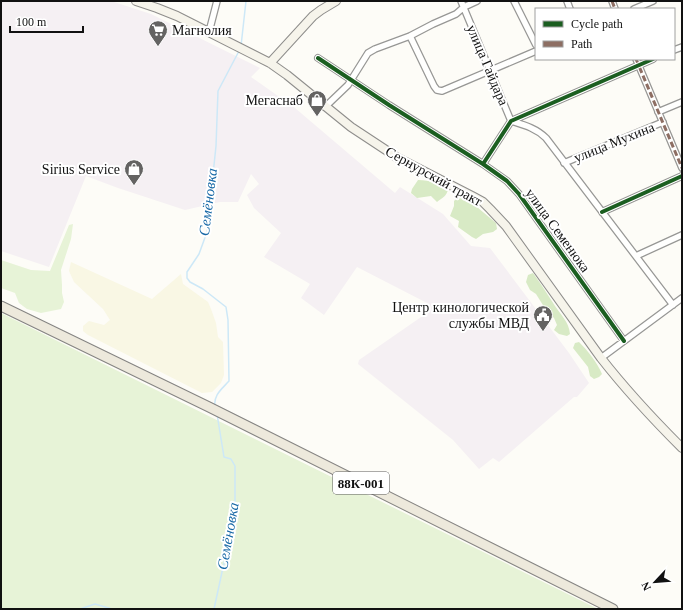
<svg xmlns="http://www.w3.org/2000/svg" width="683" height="610" font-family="'Times New Roman',serif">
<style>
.industrial{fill:#f5f0f3}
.farmland{fill:#f9f7e4}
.green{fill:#e7f3d7}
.forest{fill:#d8eac5}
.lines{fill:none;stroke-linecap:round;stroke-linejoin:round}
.stream{stroke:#cde8f7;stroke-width:1.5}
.street-casing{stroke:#979795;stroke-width:8}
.secondary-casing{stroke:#8e8d8b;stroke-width:10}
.primary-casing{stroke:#858482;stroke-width:11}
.street{stroke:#fffffe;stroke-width:5.5}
.secondary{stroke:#f6f4eb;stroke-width:8}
.primary{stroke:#ede9dc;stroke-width:9}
.quiet{stroke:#8d6e63;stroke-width:3;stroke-dasharray:6 3;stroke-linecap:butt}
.cycleway-casing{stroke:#fff;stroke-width:6}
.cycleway{stroke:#1b5e20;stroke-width:4}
.labels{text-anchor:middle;stroke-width:4;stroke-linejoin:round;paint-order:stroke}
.shield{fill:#fff;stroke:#585858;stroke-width:1}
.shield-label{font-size:13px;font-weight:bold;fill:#111}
.poi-label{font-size:14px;fill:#111;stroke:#fff;text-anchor:end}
.street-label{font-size:14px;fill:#111;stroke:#fff}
.water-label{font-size:15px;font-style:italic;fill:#1768a6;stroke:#fff}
</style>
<rect width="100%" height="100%" fill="#fdfcf7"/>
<path class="industrial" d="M1,1H111L151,14L260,68L251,77L295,108L395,193L400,187L443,214L471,246L490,248L569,353L589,383L577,397H574L499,462L493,458L479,469L453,440L358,364L359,360L424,315L429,304L357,267L324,315L301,298L310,284L264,257L281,233L254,208L247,195L259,184L251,174L238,202H220L185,210L118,188L86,176L49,267L1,251Z"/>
<path class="farmland" d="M71,262L152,299L181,274L183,284L208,302L211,309L216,323L218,337L223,342L224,375L221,383L212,392L202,393L88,335L83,331V326L89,321L104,325L110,320L103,309L74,282L69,271Z"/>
<path class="green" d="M73,224L71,239L61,270L62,285V293L64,302L61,309L41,313L27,309L19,303L15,293L1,288V260L31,270L50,271L69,225Z
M1,313L598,609H1Z"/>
<path class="forest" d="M418,180C431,181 437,181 448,189C447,196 442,198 437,202L431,196L417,198L411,193L412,189Z
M459,196L471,202L496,223L497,229L493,232L483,234L476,239L472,237L458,227L459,221L450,216L454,206V201Z
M533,273C541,284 548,295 555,306C561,315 569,322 570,334L567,336L559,334L554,330L557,325L554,318L546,310L536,294L530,290L526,282L528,275Z
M579,342C588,351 597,362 602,374L599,377L594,379L590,376L588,367L573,348L575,343Z"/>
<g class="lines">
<path class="stream" d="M241,46L246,1
M215,407C213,395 222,389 229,381L228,320L226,307L203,289L190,282L187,278V272L199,254L207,232L216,146L218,91L239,51
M80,609L95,604L112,609
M214,609L235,512V466L231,459L224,457L217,414"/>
<g class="street-casing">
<path id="street" d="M461,1L511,121C524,125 536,128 546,138L673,305
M514,1L536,45
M567,1L570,9
M612,1L615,9
M634,9L653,1
M209,32L217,1
M410,36L434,86L437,90L442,91L536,51
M674,50L682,47
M318,58L389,105L483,164L507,181L519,194L624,341
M636,59L682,168
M325,107L348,85L368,53L375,49L410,36L433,24L456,14L464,7L477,1
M658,112L682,102
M564,163L663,122
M483,164L511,121L653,59
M602,212L682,176
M636,256L682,235
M601,358L682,298"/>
</g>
<g class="secondary-casing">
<path id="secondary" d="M136,1L157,8L177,16L270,63L287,75L351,127L398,158L472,196L483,202L490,209L506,226L601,358C626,390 653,419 682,448
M270,63L313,16L321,10L336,1"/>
</g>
<g class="primary-casing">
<path id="primary" d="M1,306L209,407L613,609"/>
</g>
<use href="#street" class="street"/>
<use href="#secondary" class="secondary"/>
<use href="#primary" class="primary"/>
<path class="quiet" d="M612,1L615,9
M636,59L682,168"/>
<g class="cycleway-casing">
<path id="cycleway" d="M318,58L389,105L483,164L507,181L519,194L624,341
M483,164L511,121L653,59
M602,212L682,176"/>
</g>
<use href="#cycleway" class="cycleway"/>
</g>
<defs>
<g id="supermarket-pin" transform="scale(1)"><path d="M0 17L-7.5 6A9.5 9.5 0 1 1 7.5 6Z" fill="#646362" stroke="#fff"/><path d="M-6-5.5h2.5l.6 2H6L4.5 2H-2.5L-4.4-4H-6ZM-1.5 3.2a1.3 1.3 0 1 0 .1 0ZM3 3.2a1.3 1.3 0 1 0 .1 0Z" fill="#fff"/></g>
<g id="shop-pin" transform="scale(1)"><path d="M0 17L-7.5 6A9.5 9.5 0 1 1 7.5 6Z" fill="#646362" stroke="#fff"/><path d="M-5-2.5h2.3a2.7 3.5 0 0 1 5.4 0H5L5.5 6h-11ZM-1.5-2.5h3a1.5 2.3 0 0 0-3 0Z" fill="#fff"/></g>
<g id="civic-pin" transform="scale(1)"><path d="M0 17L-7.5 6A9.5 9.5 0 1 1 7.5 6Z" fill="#646362" stroke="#fff"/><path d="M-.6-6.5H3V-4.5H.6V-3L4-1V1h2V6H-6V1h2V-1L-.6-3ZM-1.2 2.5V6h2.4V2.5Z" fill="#fff"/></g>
</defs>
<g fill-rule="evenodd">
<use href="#supermarket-pin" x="158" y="30"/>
<use href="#shop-pin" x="317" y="100"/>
<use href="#shop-pin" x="134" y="169"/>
<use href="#civic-pin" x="543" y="315"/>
</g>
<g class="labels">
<rect class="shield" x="333" y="472" width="56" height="22" rx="3"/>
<g class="shield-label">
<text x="361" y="488">88К-001</text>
</g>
<g class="poi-label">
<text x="172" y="35" text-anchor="start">Магнолия</text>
<text x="303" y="105">Мегаснаб</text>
<text x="120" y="174">Sirius Service</text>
<text x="529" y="312">Центр кинологической<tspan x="529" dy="16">службы МВД</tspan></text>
</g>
<g class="street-label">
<text transform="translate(488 65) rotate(67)" y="5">улица Гайдара</text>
<text transform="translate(614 142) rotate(-22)" y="5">улица Мухина</text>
<text transform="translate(434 176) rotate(29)" y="5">Сернурский тракт</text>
<text transform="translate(558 230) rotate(54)" y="5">улица Семенюка</text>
</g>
<g class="water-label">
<text transform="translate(208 202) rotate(-83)" y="5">Семёновка</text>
<text transform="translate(228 536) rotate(-80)" y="5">Семёновка</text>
</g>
</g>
<rect width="683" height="610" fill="none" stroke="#111111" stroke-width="4"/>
<rect x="535" y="8" width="140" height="52" fill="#ffffff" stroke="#a0a0a0"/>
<rect x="543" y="21" width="20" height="6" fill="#1b5e20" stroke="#a0a0a0"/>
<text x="571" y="28" font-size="12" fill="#111111">Cycle path</text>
<rect x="543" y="41" width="20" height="6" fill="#8d6e63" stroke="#a0a0a0"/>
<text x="571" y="48" font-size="12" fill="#111111">Path</text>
<g transform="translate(655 582) rotate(244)" stroke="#ffffff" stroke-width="3" paint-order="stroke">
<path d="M0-3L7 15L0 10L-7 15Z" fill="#111111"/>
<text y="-6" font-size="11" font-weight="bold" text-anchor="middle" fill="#111111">N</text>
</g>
<path d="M10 26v6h73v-6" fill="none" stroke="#111111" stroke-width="2"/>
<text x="16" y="26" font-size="12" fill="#111111" stroke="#ffffff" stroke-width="3" paint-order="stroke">100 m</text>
</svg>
